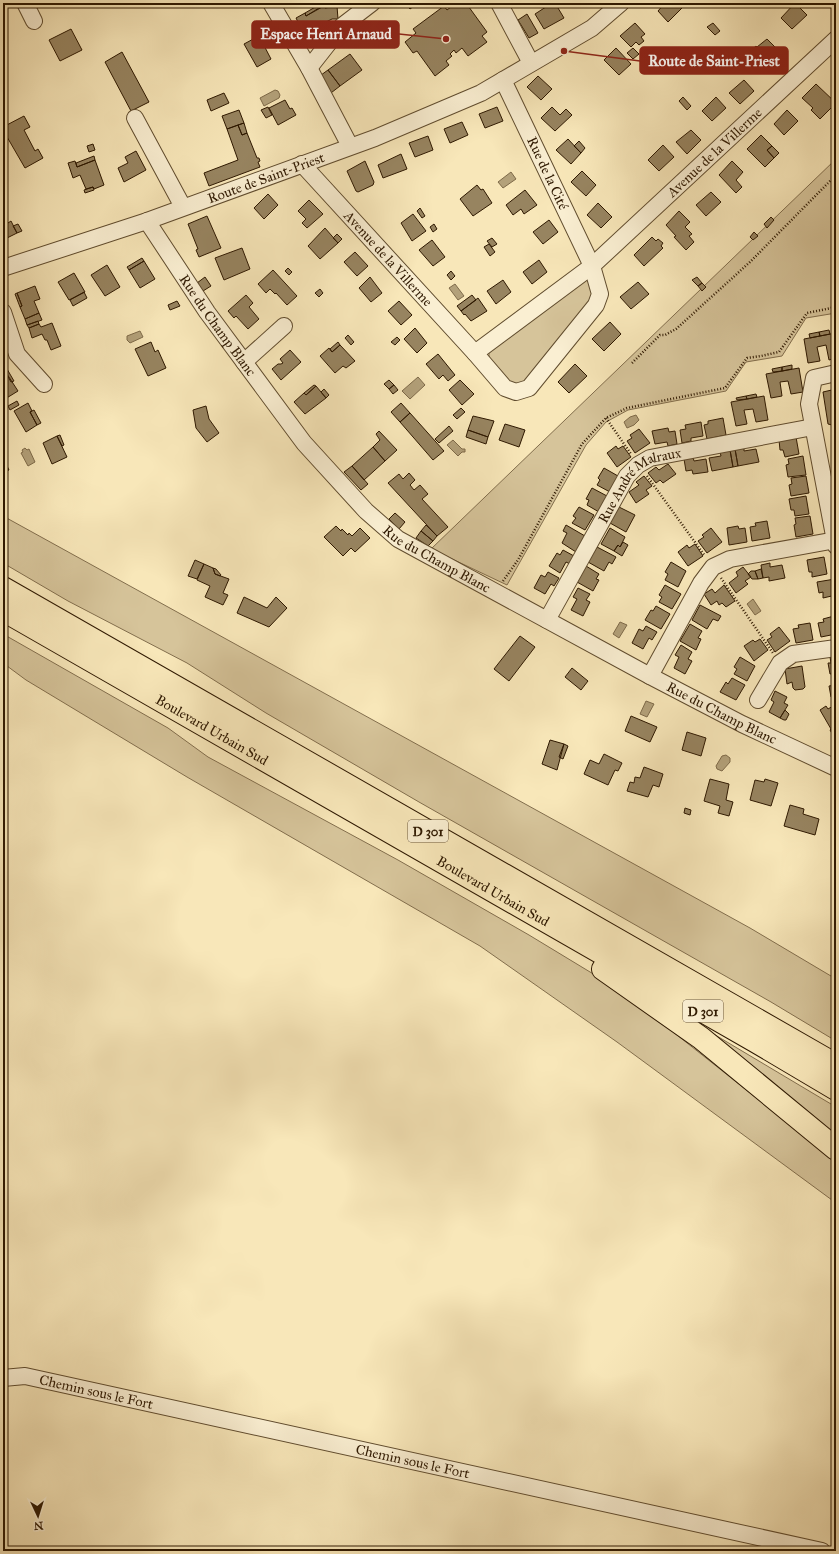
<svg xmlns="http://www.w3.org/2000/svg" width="839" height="1554" font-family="'IM FELL Great Primer',serif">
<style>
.green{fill:#d6c49a;stroke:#826e4d}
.water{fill:#b3a17a;stroke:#7e6a49}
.building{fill:#978460;stroke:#2e1800}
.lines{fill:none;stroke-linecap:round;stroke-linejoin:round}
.minor-casing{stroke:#604c2e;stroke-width:18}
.highway-casing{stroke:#2e1800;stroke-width:24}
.path{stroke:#2e1800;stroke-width:2.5;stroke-dasharray:1 2;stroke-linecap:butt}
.minor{stroke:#faefd2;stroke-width:16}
.highway{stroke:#f8e7b9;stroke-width:22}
.labels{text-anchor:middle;stroke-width:3.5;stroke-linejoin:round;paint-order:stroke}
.shield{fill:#faefd2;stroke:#6b583f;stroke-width:1}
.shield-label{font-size:13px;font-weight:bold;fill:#2e1800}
.street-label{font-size:14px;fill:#2e1800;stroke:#faefd2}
.leader{fill:none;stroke:#8f2418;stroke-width:1.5}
.callout-dot{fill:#8f2418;stroke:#faefd2;stroke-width:1.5}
.callout{fill:#8f2418;stroke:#8f2418;stroke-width:1.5}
.callout-label{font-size:15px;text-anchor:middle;font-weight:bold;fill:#fff}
</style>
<rect width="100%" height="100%" fill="#f8e7b9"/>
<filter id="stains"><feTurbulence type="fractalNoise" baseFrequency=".005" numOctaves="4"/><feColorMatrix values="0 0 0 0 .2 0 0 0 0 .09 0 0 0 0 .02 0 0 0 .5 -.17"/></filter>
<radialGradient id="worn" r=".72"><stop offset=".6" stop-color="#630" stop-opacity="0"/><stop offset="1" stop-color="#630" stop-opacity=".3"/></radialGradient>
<path class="green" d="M836,159V313L806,318L782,356L746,362L726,391L628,410L606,422L586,445L507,585L431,549Z
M585,279L590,282L596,293L524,384L509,386L489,360V352Z
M3,516L750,928L836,979V1041L771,1002L419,802L266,713L187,663L68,601L3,563Z
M3,634L168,728L208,757L398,860L529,935L595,975L653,1016L836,1161V1203L617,1042L480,946L187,777L26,680L3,663Z
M685,1017L836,1107V1142Z"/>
<path class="water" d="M275,90L278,91L280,95L279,98L264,106L260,98Z
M511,172L516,179L503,188L498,182Z
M455,284L464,296L458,300L449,288Z
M140,331L143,337L130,343L127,340V336Z
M418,377L425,385L410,399L402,391Z
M636,415L639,420L634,425L627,428L624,422L630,417Z
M453,440L462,449H465V452H462L458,456L447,445Z
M25,448L27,450L29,449L35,462L28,466L21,453L23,452L22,450Z
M753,599L761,611L755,615L747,604Z
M620,622L627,625L619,638L613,634Z
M646,701L654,704L647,717L640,714Z
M726,755L730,758V762L722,771L717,769L716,766L722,756Z"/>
<path class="building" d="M405,3H418L410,9Z
M456,3H466L487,32L482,36L487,42L468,56L462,48L456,53L454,50L450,54L452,56L446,61L449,65L435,76L417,51L413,53L405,42L416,33L413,29L444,6L447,10Z
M552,3H555L564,18L544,29L535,14Z
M665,3H677L682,8L668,22L658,11Z
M795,3L807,15L792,29L781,18Z
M317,6L319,8L306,16L305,13Z
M324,6L325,8L337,6L338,19H332L324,23L320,26L321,27L315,31L312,26L303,32L296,18L305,13L306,16Z
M527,14L538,33L529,38L518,20Z
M635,23L645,34L641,37L644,41L639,45L636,42L631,47L620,36Z
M713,23L720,31L715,35L707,27Z
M71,29L82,50L60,61L49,40Z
M259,36L271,59L257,67L244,44Z
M767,39L781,53L776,57L778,59L764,72L753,61L762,52L757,47Z
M756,46L759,49L750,57L747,54Z
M616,48L631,64L619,75L604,60Z
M633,48L639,54L633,59L627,53Z
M122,52L149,102L131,111L105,62Z
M350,54L362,70L340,86L328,70Z
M328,70L340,86L327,96L317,78Z
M538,76L552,89L541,100L527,87Z
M744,80L754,91L740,104L729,93Z
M816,84L836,103L820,119L811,110L813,108L802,98Z
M224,93L229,103L211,111L207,100Z
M683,97L691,106L687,110L679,101Z
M716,97L726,108L712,121L702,111Z
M285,100L290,109L292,108L296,115L278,125L269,108Z
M268,107L272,115L266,118L261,110Z
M497,107L503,121L485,128L479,114Z
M552,107L560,115L566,109L572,115L555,131L541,118Z
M239,110L244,123L227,129L222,116Z
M787,110L798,121L784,135L774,124Z
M24,116L30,127L24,130L35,151L38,149L43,158L25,168L3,130V127Z
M462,122L468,135L450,143L444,129Z
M244,123L247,133L242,135L238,125Z
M238,125L242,135L247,133L257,158H259L260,161L258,162L260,167L209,186L204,173L238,160L227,129Z
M691,130L701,140L687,154L676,142Z
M761,135L772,146L767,150L774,158L765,167L747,149Z
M428,136L433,150L415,157L409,143Z
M568,139L581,153L571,164L556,150Z
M579,141L585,148L581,153L574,146Z
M93,144L95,150L89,152L87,146Z
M663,145L674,157L659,171L648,160Z
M772,146L779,153L774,158L767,150Z
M136,151L146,170L124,182L118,168L128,163L125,157Z
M401,154L407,169L383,178L378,165Z
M94,156L95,160L77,167L76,163Z
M95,160L104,185L94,189L93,187L86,189L80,175L73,178L68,163L75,161L77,167Z
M365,161L374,182L373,185L358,192L356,191L347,171Z
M732,161L743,172L736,180L742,187L736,193L719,175Z
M582,171L596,185L586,196L571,182Z
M477,185L481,190L483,189L492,203L473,216L460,199Z
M93,187L94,190L85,193L84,190Z
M525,190L537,205L524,214L521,209L513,215L506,205Z
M711,192L721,202L706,216L696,205Z
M268,194L278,205L264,219L254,208Z
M309,200L323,214L307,228L302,223L306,219L298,211Z
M598,203L612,217L601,228L587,215Z
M420,208L425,216L422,218L417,211Z
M679,211L690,222L685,227L692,234L689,236L694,242L686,250L674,237L676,236L666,225Z
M413,214L426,231L412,241L401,223Z
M207,216L221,248L199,257L196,250L198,249L188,224Z
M771,217L774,220L767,228L764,224Z
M6,218L8,223L11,221L17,233L3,240V219Z
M549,220L558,232L543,244L533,232Z
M18,224L22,231L17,233L13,226Z
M434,224L437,229L433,232L430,227Z
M325,228L338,243L320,259L308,246Z
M754,232L758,236L753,240L750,237Z
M337,234L342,239L338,243L333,238Z
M652,237L656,241L658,239L663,243L661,246L663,248L644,266L634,255Z
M492,238L497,244L492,247L487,241Z
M432,240L445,257L433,266L419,250Z
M489,244L495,252L490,256L484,247Z
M242,248L250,269L224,280L215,258Z
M355,252L368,266L357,276L344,262Z
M142,258L144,261L129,270L127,267Z
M539,260L547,272L532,284L523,272Z
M144,261L155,279L140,288L129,270Z
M107,265L120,287L105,296L91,275Z
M288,268L292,272L289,275L285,271Z
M273,270L297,296L287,305L276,293L275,294L270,289L266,293L258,284Z
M451,271L455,276L451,280L447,275Z
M74,273L85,292L69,300L58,282Z
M205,277L211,286L203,291L197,283Z
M370,277L382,293L371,302L359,288Z
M697,277L702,283L698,286L692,280Z
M503,280L511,292L496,304L487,291Z
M638,282L649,294L631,309L620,297Z
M702,283L706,287L702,291L698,286Z
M35,286L40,299L34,301L39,313L25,319L20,307L22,306L17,293Z
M320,289L323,293L319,297L315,293Z
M84,292L87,298L73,306L70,300Z
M17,293L22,306L20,307L15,294Z
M246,295L253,303L249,307L259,319L248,329L236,316L234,318L228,311Z
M472,295L476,300L461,311L457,306Z
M478,298L487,311L471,321L465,314L464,315L461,311Z
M177,301L180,306L170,310L168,305Z
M399,301L412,315L401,325L388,311Z
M39,313L42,320L27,325L25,319Z
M38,321L39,324L29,328L27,325Z
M610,322L621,334L604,351L592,339Z
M52,323L61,346L51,350L47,340H45L42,334L32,338L29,328L39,324L41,327Z
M415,328L427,343L417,353L404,339Z
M829,330L830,334L820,336L819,332Z
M819,332L820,336L810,338L809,334Z
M836,333V358L829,360L826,345L817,347L820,361L808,363L804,339Z
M348,335L354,342L351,345L345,338Z
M397,337L400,340L395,345L391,342Z
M151,342L155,352L158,350L166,368L148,376L135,349Z
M338,342L340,345L332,352L330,349Z
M340,345L355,361L346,368L343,366L335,373L320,356L329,348L332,352Z
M290,350L301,362L281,380L272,369L278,364H281L283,363L280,359Z
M438,354L455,375L448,381L443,375L439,379L426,364Z
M575,364L587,376L569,393L558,382Z
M792,365V369L782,371V367Z
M782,367V371L773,372L772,369Z
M799,368L803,392L791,394L788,381L780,382L782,396L771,398L766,374Z
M7,369L14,381L11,382L5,371Z
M5,371L18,391L5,399L3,395V372Z
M389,380L394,385L389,389L384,384Z
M460,380L474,394L462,405L449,390Z
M314,385L316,386L306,395L304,393Z
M394,385L398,390L393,394L389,389Z
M316,386L326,398L305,414L294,402L304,393L306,395Z
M324,389L329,395L326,398L321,392Z
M836,389V466L833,449L836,447L832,425L828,424L823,392Z
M756,394L757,397L747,399L746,396Z
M746,396L747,399L737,400L736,398Z
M764,396L768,420L756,422L753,409L744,410L747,424L736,426L731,402Z
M17,401L19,405L10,410L8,406Z
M28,403L32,411L30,412L37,425L26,432L14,411Z
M401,403L410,413L400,422L391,412Z
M206,406L209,419L219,433L207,442L196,428L193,410Z
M461,408L465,412L457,419L453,415Z
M34,410L41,423L37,425L30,412Z
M410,413L444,451L433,460L400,422Z
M473,416L494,421L488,437L468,430Z
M723,418L726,435L707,439L704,425L708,424V421Z
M701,422L703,436L691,438V441L682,443L680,430L686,429L685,425Z
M505,424L525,430L519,447L499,440Z
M449,426L453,431L439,443L435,439Z
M668,428L669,432L675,431L677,444L668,446L667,442L655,444L652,431Z
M639,429L650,443L635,453L627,441L632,438L630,435Z
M468,430L488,437L486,444L466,437Z
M379,431L397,450L385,461L373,447L380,440L376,434Z
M60,435L64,445L62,446L57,436Z
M57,436L67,457L52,464L43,443Z
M796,437L799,454L785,457L783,450H780L779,440Z
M616,446L618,449L623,446L631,457L617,467L607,453Z
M373,447L385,461L364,480L352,466Z
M744,448V451L756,449L759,462L738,466L735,449Z
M735,449L738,466L733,467L730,450Z
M730,450L733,467L712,471L709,458L721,456L720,452Z
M803,456L806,475L788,477L786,465L789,464L788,459Z
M693,457L694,461L706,459L708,472L693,474L692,470L686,471L684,459Z
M3,458L9,470L3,472Z
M668,464L676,474L663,483L660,480L656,483L648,473L656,467L659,470Z
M352,466L368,484L361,490L344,472Z
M604,468L618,476L610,492L597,485L600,480L598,478Z
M409,473L415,480L410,485L414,490L420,485L428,494L422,499L448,527L437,536L388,483L399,474L403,479Z
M644,476L652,486L646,490L649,494L636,503L629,492L639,485L636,482Z
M806,476L809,493L791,496L789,485L792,484L791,478Z
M592,488L607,496L599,512L587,505L589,500L586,499Z
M806,496L809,514L795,516L794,510H791L789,499Z
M579,507L594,515L585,530L572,523L576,518L573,516Z
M619,507L635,515L626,532L610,523Z
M395,513L405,522L399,529L389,519Z
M810,516L813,534L796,537L794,525L796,524L795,518Z
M767,521L770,538L752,541L750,527L756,526L755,523Z
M426,525L437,536L433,541L421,531Z
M566,525L585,536L576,552L562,543L567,533L563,531Z
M336,526L341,531L342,529L348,535L349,533L352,536L360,528L370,538L355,552L351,548L343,556L324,537Z
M738,526L739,529L745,528L747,542L729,545L727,528Z
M610,528L625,537L620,547L618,545L614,551L601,544Z
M711,528L722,542L707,553L698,541L704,537L702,535Z
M421,531L433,541L428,546L416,538Z
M623,542L628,545L622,556L614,551L618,545L620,547Z
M695,544L703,556L688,566L678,552L687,545L689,548Z
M597,547L616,557L612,564L609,562L604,571L588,562Z
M563,550L574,556L570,564L566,562L560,573L549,566L557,553L560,555Z
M824,557L827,574L812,577V572H809L807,560Z
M195,560L204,564L197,579L188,576Z
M671,562L686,571L678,587L665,580L668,574L665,572Z
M770,563V567L782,565L785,578L769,581V577L763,578L761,565Z
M204,564L213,568L215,574L229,579L223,593L228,595L223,605L205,597L210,586L197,580Z
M586,566L599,574L596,579L599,580L593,591L577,582Z
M743,567L751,577L745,581L748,584L736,593L729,583L738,576L736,572Z
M213,568L216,569L221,575L220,576L215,574Z
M761,569L763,578L758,579L755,571Z
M751,571H755L758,579H752L748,574Z
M548,572L559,578L554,586L551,584L545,594L534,588L541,575L545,577Z
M835,579L836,595L823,598V592L819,593L817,582Z
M665,585L681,594L672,609L659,602L662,597L659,595Z
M724,585L735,601L726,607L722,603L719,605L717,601L711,605L704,594L712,589L715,593Z
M578,588L590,594L586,600L590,602L583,616L571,610L577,599L573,597Z
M244,597L267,608L276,597L287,608L269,627L237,613Z
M700,605L721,616L718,621L713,619L707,629L692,620Z
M656,606L670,614L661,629L645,620L651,610L653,611Z
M834,616L836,634L821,637L818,623L824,622L823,619Z
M810,623L813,640L796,643L793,629L799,628L798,625Z
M690,624L702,631L698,638L701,639L696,650L680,641Z
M646,626L657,632L652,640L649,638L643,649L632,643L639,629L643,631Z
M779,627L790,641L775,652L767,640L772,637L770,634Z
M520,636L535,647L509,681L494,669Z
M760,639L768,650L754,661L744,646L753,640L755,642Z
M681,645L692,652L688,659L692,661L685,674L674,668L679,657L675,655Z
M836,656V673L830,674L828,663H831L830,657Z
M740,657L755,666L747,681L734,674L737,669L734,667Z
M802,666L805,687L803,689L795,690L793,688L792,682L787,684L785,669Z
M572,668L588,681L581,690L565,677Z
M732,678L745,685L736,700L720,692L726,682L728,684Z
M836,685V696L831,697L829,686Z
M775,691L787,697L784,703L788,705L780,718L769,712L774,702L771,700Z
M826,706L828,709L833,706L836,711V737H834L830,730L831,729L820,710Z
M785,710L789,714L786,720H784L780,718Z
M631,716L657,727L650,742L625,731Z
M687,732L706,738L701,756L682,750Z
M550,740L564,744L557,770L542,764Z
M564,744L568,746L563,759L559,757Z
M604,754L622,763L618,771L615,770L608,785L584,774L590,760L599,764Z
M644,767L663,774L659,787L653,785L648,797L627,791L630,782L634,783L635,777L640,778Z
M710,779L729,784L726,800L733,802L729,816L718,813L720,806L704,801Z
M765,779L778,783L771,806L750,800L755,780L764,782Z
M790,805L804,809L803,814L819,819L815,835L784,826Z
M685,808L691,810L690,815L684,813Z"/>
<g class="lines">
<g class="minor-casing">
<g id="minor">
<path d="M25,3L34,21"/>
<path d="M271,3L309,68L350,146"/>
<path d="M499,3L531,63"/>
<path d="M309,68L342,26L372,3"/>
<path d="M135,118L183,207"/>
<path id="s1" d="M302,164L475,353L592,266L836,39"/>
<path id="s2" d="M147,221L207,312L304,443L366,511L398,539L650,676L742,724L836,768"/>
<path id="s3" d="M3,268L147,221L375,138L481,93L592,28L621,3"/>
<path d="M3,312L17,354L44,384"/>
<path d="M475,353L505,388L516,392L529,388L596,305L600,294L592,266L503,80"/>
<path d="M244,362L284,326"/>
<path d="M836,373L814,378L809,404L836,546"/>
<path id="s4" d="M547,620L627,476L638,465L650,458L813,427"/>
<path d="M650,676L701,583L713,567L730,559L836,540"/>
<path d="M758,700L780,663L793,654L836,648"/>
<path id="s5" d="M3,1378L25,1376L822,1551"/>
</g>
</g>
<g class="highway-casing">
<g id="highway">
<path d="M3,588L836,1065"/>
<path id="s6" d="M3,610L755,1041L836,1089"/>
<path d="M603,969L701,1038L836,1149"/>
</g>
</g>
<path class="path" d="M632,363L660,335H665L676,329L718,291L750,262L836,175
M606,418L631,454
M647,476L705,556
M721,578L773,653
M503,581L518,560L582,444L606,418L627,408L725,388L747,358L761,356L779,352L807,313L836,307"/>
<use href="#minor" class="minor"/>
<use href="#highway" class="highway"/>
</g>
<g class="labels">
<g class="shield">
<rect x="408" y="820" width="40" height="22" rx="3"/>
<rect x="683" y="1000" width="40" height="22" rx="3"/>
</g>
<g class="shield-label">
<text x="428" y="836">D 301</text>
<text x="703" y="1016">D 301</text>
</g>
<g class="street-label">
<text dy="5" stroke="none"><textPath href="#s1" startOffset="569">Avenue de la Villerme</textPath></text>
<text transform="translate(548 173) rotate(65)" y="5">Rue de la Cité</text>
<text dy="5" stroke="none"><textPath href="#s3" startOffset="278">Route de Saint-Priest</textPath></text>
<text dy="5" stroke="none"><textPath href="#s1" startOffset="128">Avenue de la Villerme</textPath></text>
<text dy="5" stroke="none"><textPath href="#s2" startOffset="126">Rue du Champ Blanc</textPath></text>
<text dy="5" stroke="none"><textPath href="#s4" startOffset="169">Rue André Malraux</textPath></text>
<text dy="5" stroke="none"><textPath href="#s2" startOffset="450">Rue du Champ Blanc</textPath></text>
<text dy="5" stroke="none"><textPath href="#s2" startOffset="774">Rue du Champ Blanc</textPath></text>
<text dy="5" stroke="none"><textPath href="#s6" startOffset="241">Boulevard Urbain Sud</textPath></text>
<text dy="5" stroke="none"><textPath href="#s6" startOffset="565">Boulevard Urbain Sud</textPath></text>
<text dy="5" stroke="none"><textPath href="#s5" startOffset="95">Chemin sous le Fort</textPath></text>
<text dy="5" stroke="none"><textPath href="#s5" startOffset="419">Chemin sous le Fort</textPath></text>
</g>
</g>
<path class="leader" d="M446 39L399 34M564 51L640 61"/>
<g class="callout-dot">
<circle cx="446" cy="39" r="4"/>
<circle cx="564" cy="51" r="4"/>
</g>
<g class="callout">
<rect x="252" y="21" width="147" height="27" rx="4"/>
<rect x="640" y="47" width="148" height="27" rx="4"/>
</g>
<g class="callout-label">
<text x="326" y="39">Espace Henri Arnaud</text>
<text x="714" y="66">Route de Saint-Priest</text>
</g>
<rect width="839" height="1554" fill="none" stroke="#f8e7b9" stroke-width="16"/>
<rect x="4" y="4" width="831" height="1546" fill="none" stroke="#2e1800" stroke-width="2"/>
<rect x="8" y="8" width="823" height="1538" fill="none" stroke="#2e1800"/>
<g transform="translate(38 1516) rotate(176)" stroke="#faefd2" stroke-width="3" paint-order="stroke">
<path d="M0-3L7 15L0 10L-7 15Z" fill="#2e1800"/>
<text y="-6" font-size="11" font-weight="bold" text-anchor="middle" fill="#2e1800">N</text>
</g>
<rect width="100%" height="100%" filter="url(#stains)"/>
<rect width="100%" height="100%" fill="url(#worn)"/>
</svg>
